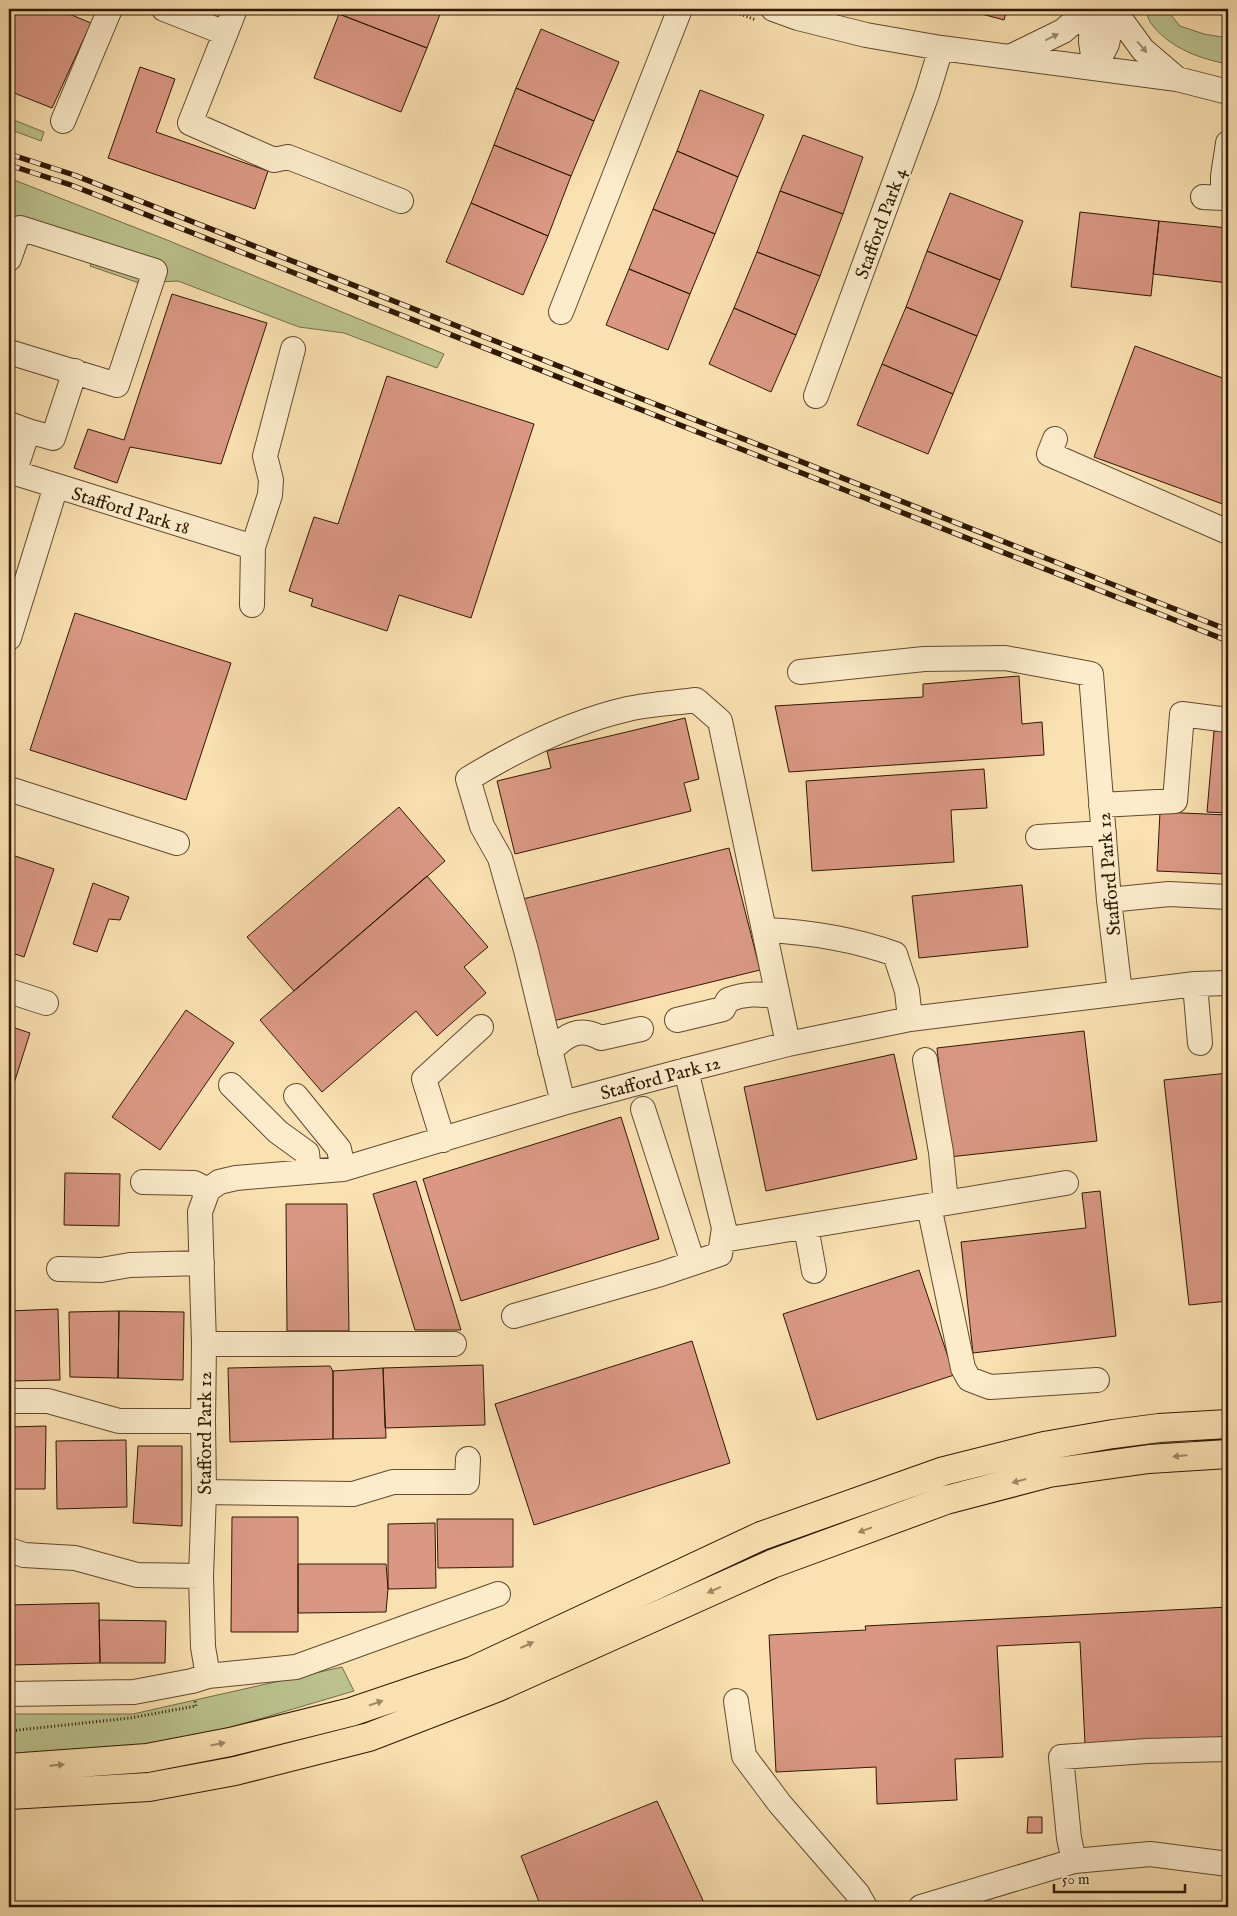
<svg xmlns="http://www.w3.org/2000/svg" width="1237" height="1916" font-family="'IM FELL English',serif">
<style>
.green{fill:#bbc38e;stroke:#746e48}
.building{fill:#da9884;stroke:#2e1801}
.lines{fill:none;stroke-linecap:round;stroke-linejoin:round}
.minor-casing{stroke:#614a2d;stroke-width:26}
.highway-casing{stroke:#2e1801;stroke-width:30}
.path{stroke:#2e1801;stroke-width:3;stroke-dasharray:1 2.5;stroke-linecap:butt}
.minor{stroke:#fceccc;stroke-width:24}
.highway{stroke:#fae1b1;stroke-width:28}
.rail-casing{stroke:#2e1801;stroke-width:5.5}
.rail{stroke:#fceccc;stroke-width:4;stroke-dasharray:11;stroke-linecap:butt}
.oneway{fill:#9f8d71}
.oneway2{fill:#9e8762}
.labels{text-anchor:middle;stroke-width:4;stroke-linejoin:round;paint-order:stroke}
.street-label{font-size:19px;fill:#2e1801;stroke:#fceccc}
</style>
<rect width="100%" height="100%" fill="#fae1b1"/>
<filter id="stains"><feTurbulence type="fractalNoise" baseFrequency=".004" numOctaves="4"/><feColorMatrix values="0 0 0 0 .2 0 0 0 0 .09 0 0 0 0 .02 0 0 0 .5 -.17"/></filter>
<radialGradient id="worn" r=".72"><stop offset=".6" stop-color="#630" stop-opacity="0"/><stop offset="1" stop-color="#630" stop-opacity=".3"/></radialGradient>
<path class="green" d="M1145,9H1166L1180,26L1204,34L1228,38V64C1201,59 1172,49 1153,26C1149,22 1147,14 1145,9Z
M9,118L44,132L41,141L9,129Z
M9,178L167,240L444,354L437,368L344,333L299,327L178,281L139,283L90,266L93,257L26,219L9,214Z
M342,1667L354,1691L202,1736L93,1753L9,1755V1714H133Z"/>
<path class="building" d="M9,9H57L91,23L52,108L9,91Z
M341,9H442L427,48L339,14Z
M963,9H1007L1004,20Z
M339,14L427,48L401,112L314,78Z
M541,29L619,62L594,121L516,88Z
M140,67L175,79L156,132L268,171L255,209L108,158Z
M516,88L594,121L571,176L494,145Z
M700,90L764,115L738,177L677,151Z
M803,135L863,157L843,214L780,191Z
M494,145L571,176L548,236L471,203Z
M677,151L738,177L715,234L653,209Z
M780,191L843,214L820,276L757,252Z
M950,193L1023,221L1000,280L927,251Z
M471,203L548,236L523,295L446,262Z
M653,209L715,234L690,294L629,269Z
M1080,212L1159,221L1151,296L1071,287Z
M1159,221L1228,228V283L1153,274Z
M927,251L1000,280L977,336L906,307Z
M757,252L820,276L796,335L734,308Z
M629,269L690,294L668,350L606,325Z
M172,294L267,323L221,464L130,447L117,483L74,468L88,429L124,440Z
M906,307L977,336L953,394L882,364Z
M734,308L796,335L771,392L709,364Z
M1135,346L1228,380V506L1094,457Z
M882,364L953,394L928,454L857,425Z
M387,376L534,424L471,618L399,595L387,631L311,606L313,599L289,591L314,517L338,524Z
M75,613L231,663L186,800L30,750Z
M1019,676L1022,724L1042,722L1044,755L789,772L775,706L923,697V684Z
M685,718L699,779L684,783L691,811L515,854L497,781L551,768L547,751Z
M1214,731L1228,732V813L1207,812Z
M984,769L987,808L951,810L954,862L812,871L806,781Z
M399,807L445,861L294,991L247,937Z
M1160,812L1228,815V889H1223L1224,874L1157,871Z
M729,848L760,970L553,1021L523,899Z
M9,854L54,869L24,957L9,952Z
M427,876L488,947L464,967L486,993L437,1036L416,1011L322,1092L260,1020Z
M93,883L129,897L120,920L109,919L97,952L73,944Z
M1022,885L1028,947L919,958L912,896Z
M186,1010L234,1043L160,1150L112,1117Z
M9,1026L30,1033L9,1099Z
M1084,1031L1097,1141L949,1157L937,1048Z
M894,1054L917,1159L766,1191L744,1087Z
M1228,1073V1301L1189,1305L1164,1080Z
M621,1117L659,1239L461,1301L423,1179Z
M65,1173L120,1174L119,1226L64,1225Z
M416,1181L461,1330H415L373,1194Z
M1100,1191L1116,1336L973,1353L961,1242L1086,1228L1082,1193Z
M286,1204H347L349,1331H287Z
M919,1270L954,1375L817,1420L783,1314Z
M58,1309L60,1380L9,1381V1311Z
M119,1311L118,1378L70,1377L69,1312Z
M119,1311L184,1312L183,1380L118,1378Z
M692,1341L730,1463L534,1525L495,1404Z
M483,1365L485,1425L385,1428L383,1368Z
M330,1366L333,1371V1439L230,1442L228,1368Z
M383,1368L386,1438L333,1439V1371Z
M46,1426L45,1489H9V1427Z
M126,1440L127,1507L57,1509L56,1441Z
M138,1446H182V1526L133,1523Z
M232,1517H298V1632H231Z
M437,1519H513V1567L438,1568Z
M435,1523L436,1588L388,1589V1524Z
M298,1564H386L388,1589L386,1612L298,1613Z
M99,1603L100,1663L9,1665V1605Z
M1228,1607V1737L1085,1744L1080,1642L997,1646L1003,1757L955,1759L957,1800L877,1804L876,1767L776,1772L769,1635L866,1630L865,1626Z
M99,1620L166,1621L165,1663H100Z
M657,1801L706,1907H541L521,1856Z
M1028,1817H1042V1833H1027Z"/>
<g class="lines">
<g class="minor-casing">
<path id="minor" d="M164,9L225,33
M235,9L190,123L274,160L288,157L401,201
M773,9L798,18L866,35L941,48L1177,79L1228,92
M1092,9L1091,42L1095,68
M1113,9L1143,50L1177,79
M1010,57L1063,31L1089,9
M1095,68L1107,44L1114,10
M63,121L110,9
M1203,197L1223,198V176L1228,143
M9,259L20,228L155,271L117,385L9,352
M561,312L680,9
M816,396L927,94L941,48
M9,424L28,431
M1055,439L1049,454L1228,532
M9,471L253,547
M14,473L28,431L53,438L75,371
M252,605L253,547L270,495L271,480L265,456L293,349
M9,638L56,486
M800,672L924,659L1005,658L1091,674L1109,900L1120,993
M9,789L177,843
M1101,805L1175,801L1182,714L1228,720
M1038,837L1104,833
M1109,900L1169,894L1228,897
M765,930C809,932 853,939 895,954L907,991L910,1019
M1195,984L1200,1043
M9,991L46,1003
M677,1020L723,1009L728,1000C745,993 758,994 777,996
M550,1051C566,1035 579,1026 601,1038L641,1029
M925,1060L941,1152L946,1203
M231,1085L278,1132L307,1153L309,1172
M296,1096L339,1149L343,1169
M563,1103L526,950L500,858L482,826L468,779C517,749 571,722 628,709C650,704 674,703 696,700L720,721L788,1044
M643,1109L693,1263
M443,1140L424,1079L481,1027
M143,1182L194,1183L208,1190L219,1182L236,1178L343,1169L563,1103L686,1070L788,1044L910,1019L1195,984L1228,983
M208,1190L200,1212L204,1344L203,1421L204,1492L201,1576L203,1647L208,1676
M929,1206L963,1368L969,1379L990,1387L1097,1380
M806,1227L814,1271
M723,1240L1066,1183
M59,1269L101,1270L130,1265L202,1263
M514,1316L661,1274L720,1254L724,1228L686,1070
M204,1344H454
M9,1401H48L119,1421H203
M204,1492L353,1494L393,1482H467L468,1459
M9,1550L24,1555L75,1558L137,1575L201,1576
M9,1694L134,1692L192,1681L208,1676L296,1667L498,1594
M736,1701L744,1756L780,1804L857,1893L865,1907
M1074,1861L1069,1838L1061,1757L1147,1751L1228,1749
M921,1907L1074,1861L1150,1854L1228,1864"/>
</g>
<g class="highway-casing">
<path id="highway" d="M9,1768L147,1758L230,1742L351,1712L472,1671L761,1536L944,1471L1044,1446L1113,1434L1159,1428L1228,1424
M9,1795L149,1787L235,1771L369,1737L496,1688L772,1564L946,1500L1049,1473L1149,1459L1228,1454"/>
</g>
<path class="path" d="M727,9L756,20
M9,1731L130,1718L196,1706L195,1701"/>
<use href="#minor" class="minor"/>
<use href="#highway" class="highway"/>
<g class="rail-casing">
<path id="rail" d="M9,154L74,175L1228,630
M9,165L71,185L1228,641"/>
</g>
<use href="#rail" class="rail"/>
</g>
<defs><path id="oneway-solid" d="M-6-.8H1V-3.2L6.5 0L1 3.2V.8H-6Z" transform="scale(1.25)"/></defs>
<g class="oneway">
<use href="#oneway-solid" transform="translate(1052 37) rotate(-26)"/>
<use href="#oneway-solid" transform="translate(1142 47) rotate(49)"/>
</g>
<g class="oneway2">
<use href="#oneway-solid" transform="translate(1180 1456) rotate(175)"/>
<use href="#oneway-solid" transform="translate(1019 1481) rotate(165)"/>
<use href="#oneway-solid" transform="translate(865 1530) rotate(160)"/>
<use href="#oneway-solid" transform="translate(714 1590) rotate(156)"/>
<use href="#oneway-solid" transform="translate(527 1645) rotate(-25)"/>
<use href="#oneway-solid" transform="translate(376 1703) rotate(-19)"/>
<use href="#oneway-solid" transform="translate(218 1744) rotate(-11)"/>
<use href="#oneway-solid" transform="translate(57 1765) rotate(-5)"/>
</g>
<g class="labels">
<g class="street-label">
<text transform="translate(880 223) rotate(-70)" y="7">Stafford Park 4</text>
<text transform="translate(131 510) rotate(17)" y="7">Stafford Park 18</text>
<text transform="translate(1108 874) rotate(-95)" y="7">Stafford Park 12</text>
<text transform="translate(660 1077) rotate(-15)" y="7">Stafford Park 12</text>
<text transform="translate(204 1433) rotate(-90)" y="7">Stafford Park 12</text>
</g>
</g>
<rect width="1237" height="1916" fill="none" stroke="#fae1b1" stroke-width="30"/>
<rect x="10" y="10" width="1217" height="1896" fill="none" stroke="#2e1801" stroke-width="2.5"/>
<rect x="15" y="15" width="1207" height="1886" fill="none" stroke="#2e1801"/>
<path d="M1054 1884v8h131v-8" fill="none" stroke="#2e1801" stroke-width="2.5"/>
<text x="1062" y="1884" font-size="15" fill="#2e1801" stroke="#fceccc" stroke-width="4" paint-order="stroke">50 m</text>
<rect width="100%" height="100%" filter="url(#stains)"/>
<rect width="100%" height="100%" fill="url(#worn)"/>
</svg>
